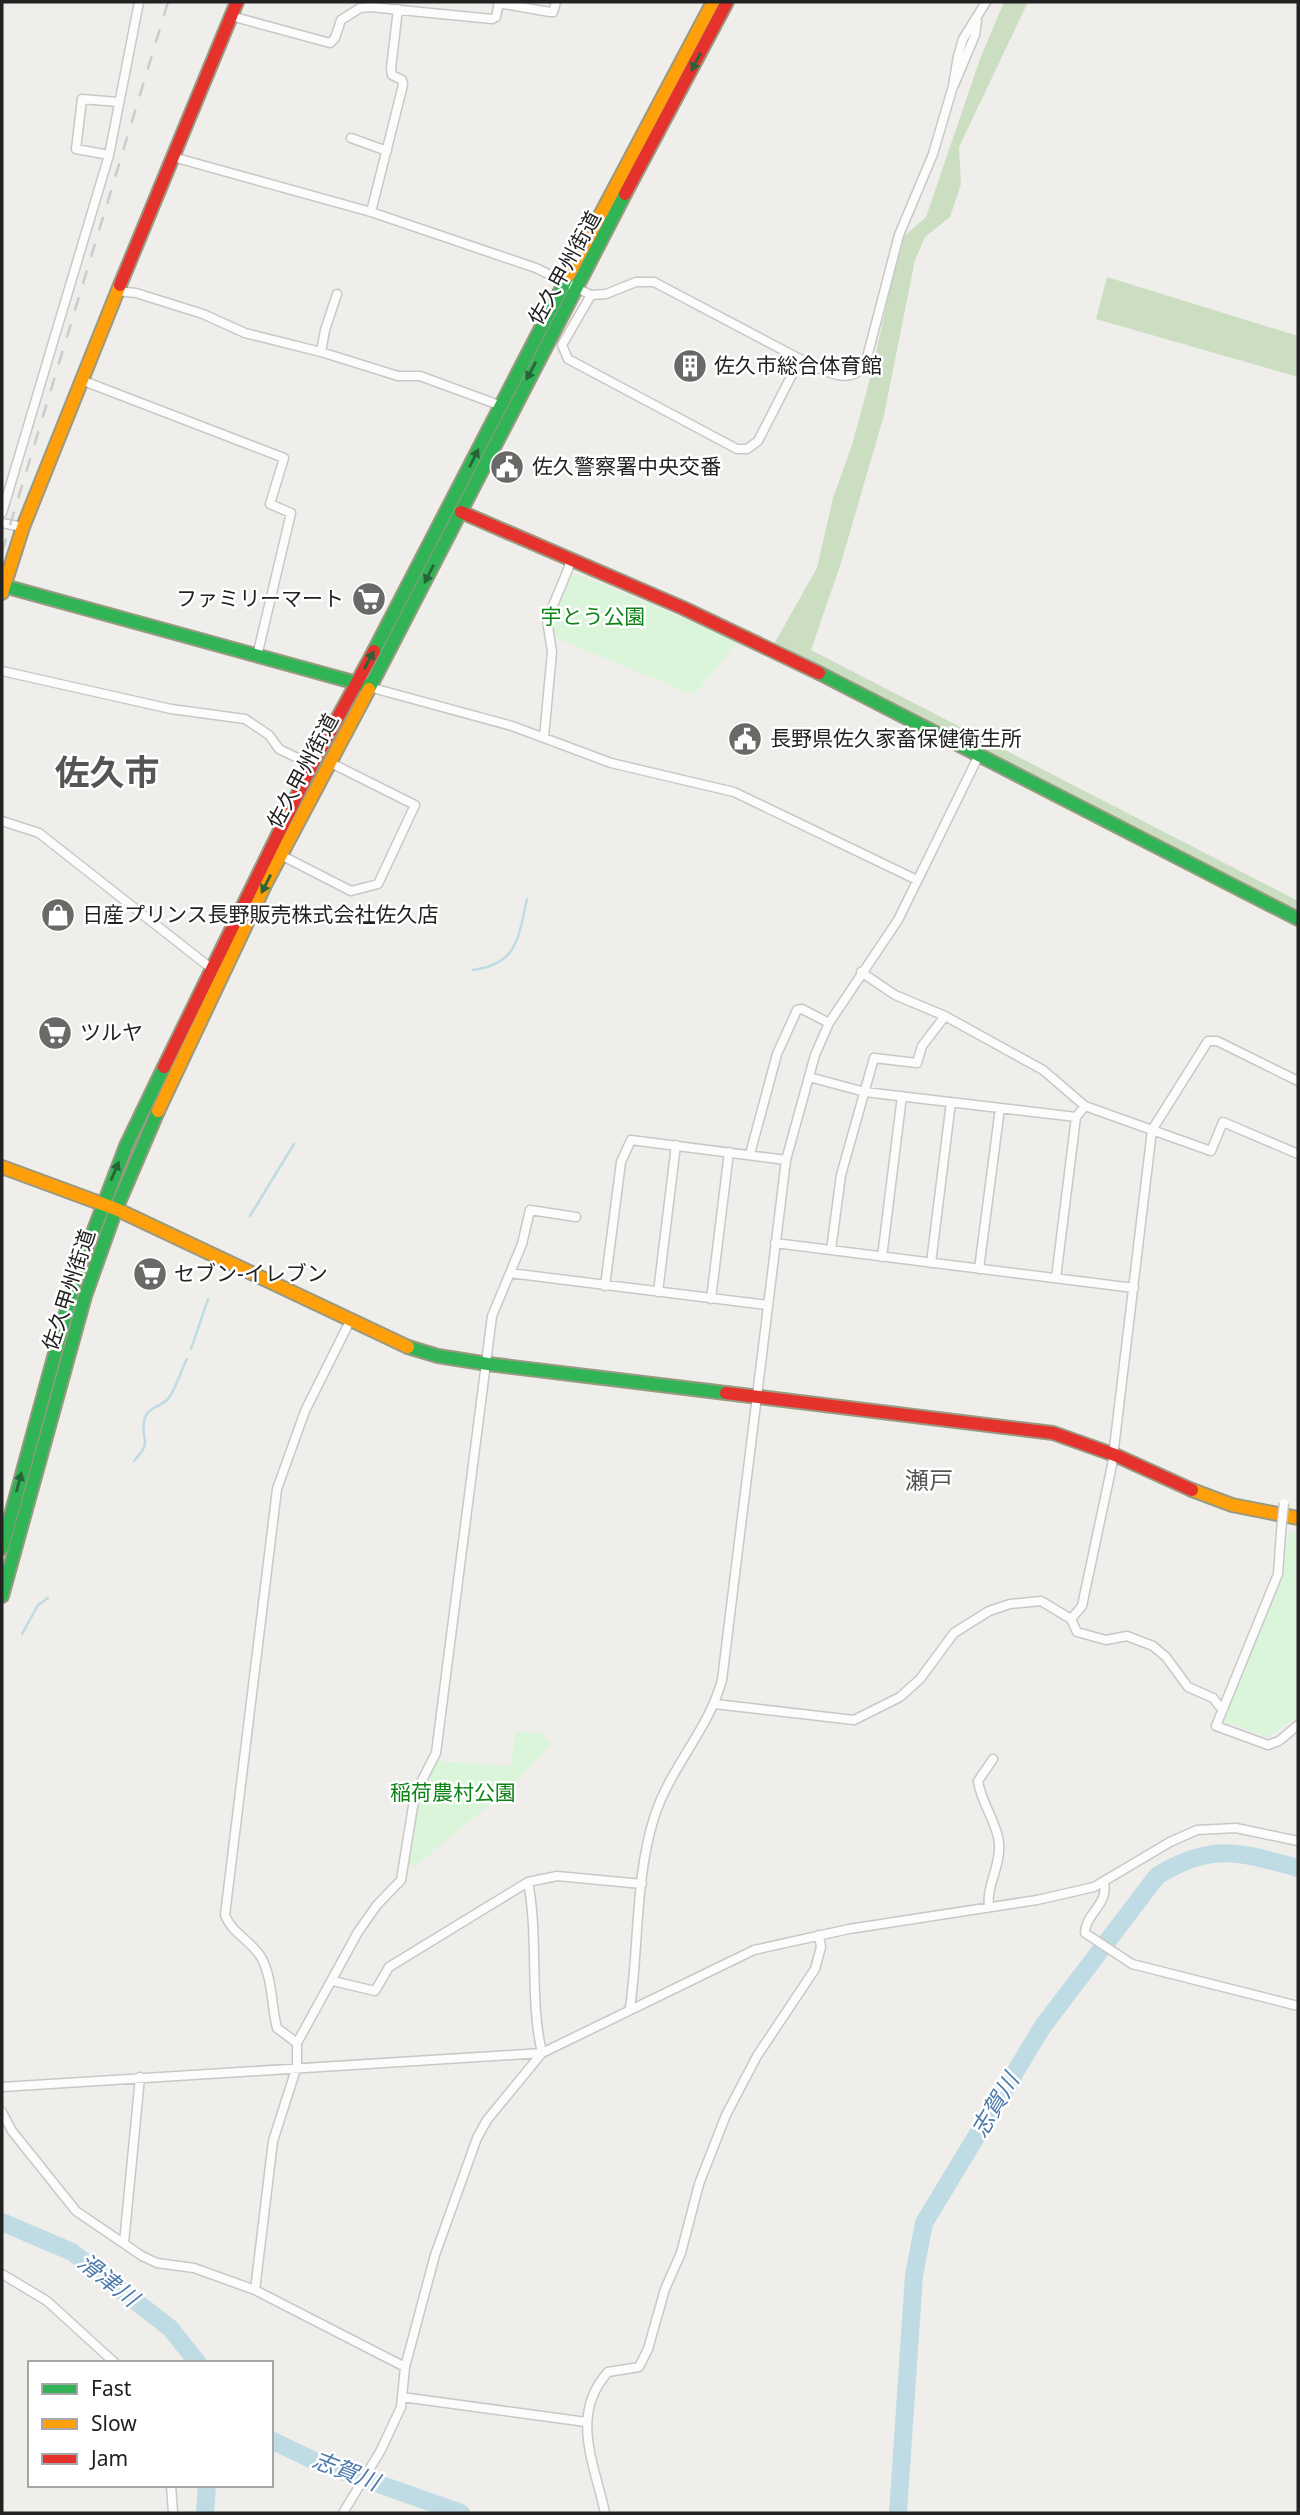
<svg xmlns="http://www.w3.org/2000/svg" width="1300" height="2515" font-family="'Noto Sans','Noto Sans JP',sans-serif">
<style>
.forest{fill:#cbdec1}
.park{fill:#daf5da}
.lines{fill:none;stroke-linecap:round;stroke-linejoin:round}
.stream{stroke:#bfdbe3;stroke-width:2.5}
.river{stroke:#bfdbe3;stroke-width:18}
.street-casing{stroke:#c9c8c7;stroke-width:11}
.fast-casing{stroke:#999a82;stroke-width:16}
.slow-casing{stroke:#999a82;stroke-width:16}
.jam-casing{stroke:#999a82;stroke-width:16}
.street{stroke:#fdfcfc;stroke-width:8}
.fast{stroke:#30b455;stroke-width:12}
.slow{stroke:#ff9f0a;stroke-width:12}
.jam{stroke:#e5322d;stroke-width:12}
.rail{stroke:#ccc;stroke-width:2.5;stroke-dasharray:14 14;stroke-linecap:butt}
.street-bridge-casing{stroke:#c9c8c7;stroke-width:11;stroke-linecap:butt}
.street-bridge{stroke:#fdfcfc;stroke-width:8}
.oneway{fill:#286439}
.labels{text-anchor:middle;stroke-width:5;stroke-linejoin:round;paint-order:stroke}
.street-label{font-size:21px;fill:#222;stroke:#fff}
.poi-label{font-size:21px;fill:#222;stroke:#fff;text-anchor:start}
.park-label{font-size:21px;fill:#0c8416;stroke:#fff}
.water-label{font-size:23px;font-style:italic;fill:#4a7aab;stroke:#fff}
.quarter-label{font-size:24px;fill:#555;stroke:#fff}
.town-label{font-size:35px;font-weight:bold;fill:#555;stroke:#fff}
</style>
<rect width="100%" height="100%" fill="#f0eeeb"/>
<path class="forest" d="M1004,2H1028L959,147L961,184L950,217L925,237L915,260L884,415L841,563L811,650L1298,901V913L774,644L817,568L833,498L852,445L871,375L901,239L926,217L980,59Z
M1107,277L1298,336V377L1096,319Z"/>
<path class="park" d="M577,574L738,641L694,695L556,638L552,621L572,575Z
M1288,1531L1298,1532V1716L1268,1738L1224,1721L1283,1574Z
M516,1732L541,1733L550,1744C512,1792 462,1825 416,1866L408,1864L418,1796L435,1761L510,1766Z"/>
<g class="lines">
<path class="stream" d="M473,970C518,964 518,938 527,899
M250,1216L294,1144
M191,1349L208,1299
M134,1461C153,1441 141,1442 144,1421C147,1407 159,1408 168,1399C176,1389 181,1370 187,1359
M22,1634L38,1605L48,1598"/>
<path class="river" d="M2,2222L72,2252L170,2328L198,2363
M271,2440L319,2463L461,2513
M205,2513L207,2485
M898,2513L914,2275L924,2223L1043,2026L1157,1876C1212,1842 1239,1852 1298,1868"/>
<g class="street-casing">
<path id="street" d="M498,3L550,12H553L556,2
M231,16L330,43L335,38L341,20L360,8L370,7L492,19L496,17L499,2
M954,85L975,35L977,21
M118,102L82,99L76,149L109,155L139,2
M351,138L387,151
M173,157L371,212L536,268L591,295L606,294L636,282H654L800,359L758,441L747,449H737L568,359L562,345L591,295
M371,212L403,85L402,80L392,75L391,68L398,9
M117,291L136,293L203,314L245,333L321,352L398,376H420L499,405
M321,352L325,330L337,294
M800,359C820,368 848,388 865,365L899,235L933,154L953,86L958,56L963,39L986,2
M81,380L284,458L270,504L291,513L257,656
M2,513L109,155
M2,523L23,527
M2,671L171,709L245,719L269,735L279,749L312,765
M369,687L512,726L611,763L734,792L917,880
M544,737L552,652L547,620L569,567V560
M2,821L39,833L212,969
M269,849L351,891L378,884L415,805L329,762
M861,972L895,995L945,1016L1043,1070L1085,1106L1152,1130L1208,1041H1217L1298,1081
M809,1077L865,1092L1076,1117L1085,1106
M750,1154L777,1054L797,1010L802,1009L829,1023
M775,1243L1134,1288
M831,1250L841,1175L874,1058L917,1063L922,1046L945,1016
M882,1257L902,1096
M931,1263L951,1102
M979,1269L1000,1108
M510,1273L522,1244L530,1210L576,1217
M1056,1278L1076,1117
M605,1286L621,1162L631,1140L786,1160
M658,1292L676,1145
M711,1299L729,1152
M1281,1532L1278,1574L1216,1726L1268,1745L1279,1741L1298,1725
M1071,1619L1077,1632L1106,1640L1127,1636L1153,1646L1166,1657L1188,1687L1213,1698L1221,1708
M715,1704L854,1720L900,1697L920,1679L954,1633L989,1611L1010,1604L1041,1601L1071,1619L1082,1606L1112,1465L1152,1130L1211,1151L1223,1122L1298,1154
M528,1882C539,1939 529,1997 542,2053
M1104,1883C1109,1904 1085,1914 1085,1933L1132,1964L1298,2006
M989,1907C986,1885 1001,1867 999,1843C997,1822 981,1803 978,1781L993,1759
M333,1981L375,1991L389,1967L528,1882L557,1876L642,1884
M630,2008C639,1946 635,1878 654,1818C670,1767 708,1731 722,1680L786,1160L815,1055L829,1023L898,920L980,753
M297,2043L277,2028C271,2005 273,1979 261,1957C251,1941 231,1932 225,1915L277,1489L305,1411L350,1321
M2,2087L542,2053
M2,2112L12,2131L76,2211L142,2256L157,2263L194,2268L255,2290L405,2367
M124,2243L140,2077
M2,2274L47,2301L115,2363
M255,2290L273,2141L297,2066V2043L358,1932L377,1905L401,1880L415,1794L436,1753L492,1316L510,1273L767,1305
M402,2397L586,2422
M171,2485L173,2513
M343,2513L381,2450L401,2407L405,2367L435,2255L477,2138L487,2120L542,2053L754,1950L849,1929L1037,1900L1094,1887L1170,1842L1197,1830L1236,1828L1298,1841
M605,2513C595,2465 569,2415 608,2372L639,2367L648,2349L665,2289L681,2253L699,2184L726,2115L757,2056L815,1969L821,1947L819,1935"/>
</g>
<g class="fast-casing">
<path id="fast" d="M4,586L364,685
M374,651L568,276
M819,673L1298,919
M369,689L625,194
M408,1347L438,1356L488,1364L726,1393
M2,1548L75,1280L126,1146L164,1067
M2,1596L85,1296L116,1209L158,1111"/>
</g>
<g class="slow-casing">
<path id="slow" d="M568,276L713,2
M2,593L23,527L120,285
M158,1111L265,885L369,689
M2,1167L116,1209L408,1347
M1192,1490L1232,1505L1298,1518"/>
</g>
<g class="jam-casing">
<path id="jam" d="M625,194L727,2
M120,285L237,2
M461,512L683,608L819,673
M164,1067L312,765L374,651
M726,1393L1053,1433L1115,1455L1192,1490"/>
</g>
<use href="#street" class="street"/>
<use href="#fast" class="fast"/>
<use href="#slow" class="slow"/>
<use href="#jam" class="jam"/>
<path class="rail" d="M2,552L168,2"/>
<g class="street-bridge-casing">
<path id="street-bridge" d="M1281,1532L1284,1503"/>
</g>
<use href="#street-bridge" class="street-bridge"/>
</g>
<defs><path id="oneway-solid" d="M-6-.8H1V-3.2L6.5 0L1 3.2V.8H-6Z" transform="scale(1.75)"/></defs>
<g class="oneway">
<use href="#oneway-solid" transform="translate(696 62) rotate(117)"/>
<use href="#oneway-solid" transform="translate(531 371) rotate(118)"/>
<use href="#oneway-solid" transform="translate(474 458) rotate(-64)"/>
<use href="#oneway-solid" transform="translate(429 574) rotate(117)"/>
<use href="#oneway-solid" transform="translate(369 660) rotate(-62)"/>
<use href="#oneway-solid" transform="translate(266 884) rotate(117)"/>
<use href="#oneway-solid" transform="translate(115 1171) rotate(-67)"/>
<use href="#oneway-solid" transform="translate(19 1482) rotate(-75)"/>
</g>
<defs>
<g id="building-disc" transform="scale(1.75)"><circle r="9.5" fill="#6a6968" stroke="#fff"/><path d="M-4-6H4V6H1V3H-1V6H-4ZM-2.5-4.3h1.7v1.8h-1.7ZM.8-4.3h1.7v1.8H.8ZM-2.5-1h1.7V.8h-1.7ZM.8-1h1.7V.8H.8Z" fill="#fff"/></g>
<g id="civic-disc" transform="scale(1.75)"><circle r="9.5" fill="#6a6968" stroke="#fff"/><path d="M-.6-6.5H3V-4.5H.6V-3L4-1V1h2V6H-6V1h2V-1L-.6-3ZM-1.2 2.5V6h2.4V2.5Z" fill="#fff"/></g>
<g id="supermarket-disc" transform="scale(1.75)"><circle r="9.5" fill="#6a6968" stroke="#fff"/><path d="M-6-5.5h2.5l.6 2H6L4.5 2H-2.5L-4.4-4H-6ZM-1.5 3.2a1.3 1.3 0 1 0 .1 0ZM3 3.2a1.3 1.3 0 1 0 .1 0Z" fill="#fff"/></g>
<g id="shop-disc" transform="scale(1.75)"><circle r="9.5" fill="#6a6968" stroke="#fff"/><path d="M-5-2.5h2.3a2.7 3.5 0 0 1 5.4 0H5L5.5 6h-11ZM-1.5-2.5h3a1.5 2.3 0 0 0-3 0Z" fill="#fff"/></g>
</defs>
<g fill-rule="evenodd">
<use href="#building-disc" x="690" y="366"/>
<use href="#civic-disc" x="507" y="467"/>
<use href="#supermarket-disc" x="369" y="599"/>
<use href="#civic-disc" x="745" y="739"/>
<use href="#shop-disc" x="58" y="915"/>
<use href="#supermarket-disc" x="55" y="1033"/>
<use href="#supermarket-disc" x="150" y="1274"/>
</g>
<g class="labels">
<g class="street-label">
<text transform="translate(565 268) rotate(-61)" y="7">佐久甲州街道</text>
<text transform="translate(303 771) rotate(-62)" y="7">佐久甲州街道</text>
<text transform="translate(69 1290) rotate(-72)" y="7">佐久甲州街道</text>
</g>
<g class="poi-label">
<text x="714" y="373">佐久市総合体育館</text>
<text x="532" y="474">佐久警察署中央交番</text>
<text x="344" y="606" text-anchor="end">ファミリーマート</text>
<text x="770" y="746">長野県佐久家畜保健衛生所</text>
<text x="82" y="922">日産プリンス長野販売株式会社佐久店</text>
<text x="80" y="1040">ツルヤ</text>
<text x="174" y="1281">セブン-イレブン</text>
</g>
<g class="park-label">
<text x="593" y="624">宇とう公園</text>
<text x="453" y="1800">稲荷農村公園</text>
</g>
<g class="water-label">
<text transform="translate(995 2105) rotate(-59)" y="8">志賀川</text>
<text transform="translate(108 2280) rotate(38)" y="8">滑津川</text>
<text transform="translate(346 2471) rotate(21)" y="8">志賀川</text>
</g>
<g class="quarter-label">
<text x="929" y="1489">瀬戸</text>
</g>
<g class="town-label">
<text x="107" y="785">佐久市</text>
</g>
</g>
<rect width="1300" height="2515" fill="none" stroke="#222222" stroke-width="7"/>
<rect x="28" y="2361" width="245" height="126" fill="#ffffff" stroke="#a7a7a7" stroke-width="2"/>
<rect x="42" y="2384" width="35" height="10" fill="#30b455" stroke="#a7a7a7" stroke-width="2"/>
<text x="91" y="2396" font-size="21" fill="#222222">Fast</text>
<rect x="42" y="2419" width="35" height="10" fill="#ff9f0a" stroke="#a7a7a7" stroke-width="2"/>
<text x="91" y="2431" font-size="21" fill="#222222">Slow</text>
<rect x="42" y="2454" width="35" height="10" fill="#e5322d" stroke="#a7a7a7" stroke-width="2"/>
<text x="91" y="2466" font-size="21" fill="#222222">Jam</text>
</svg>
